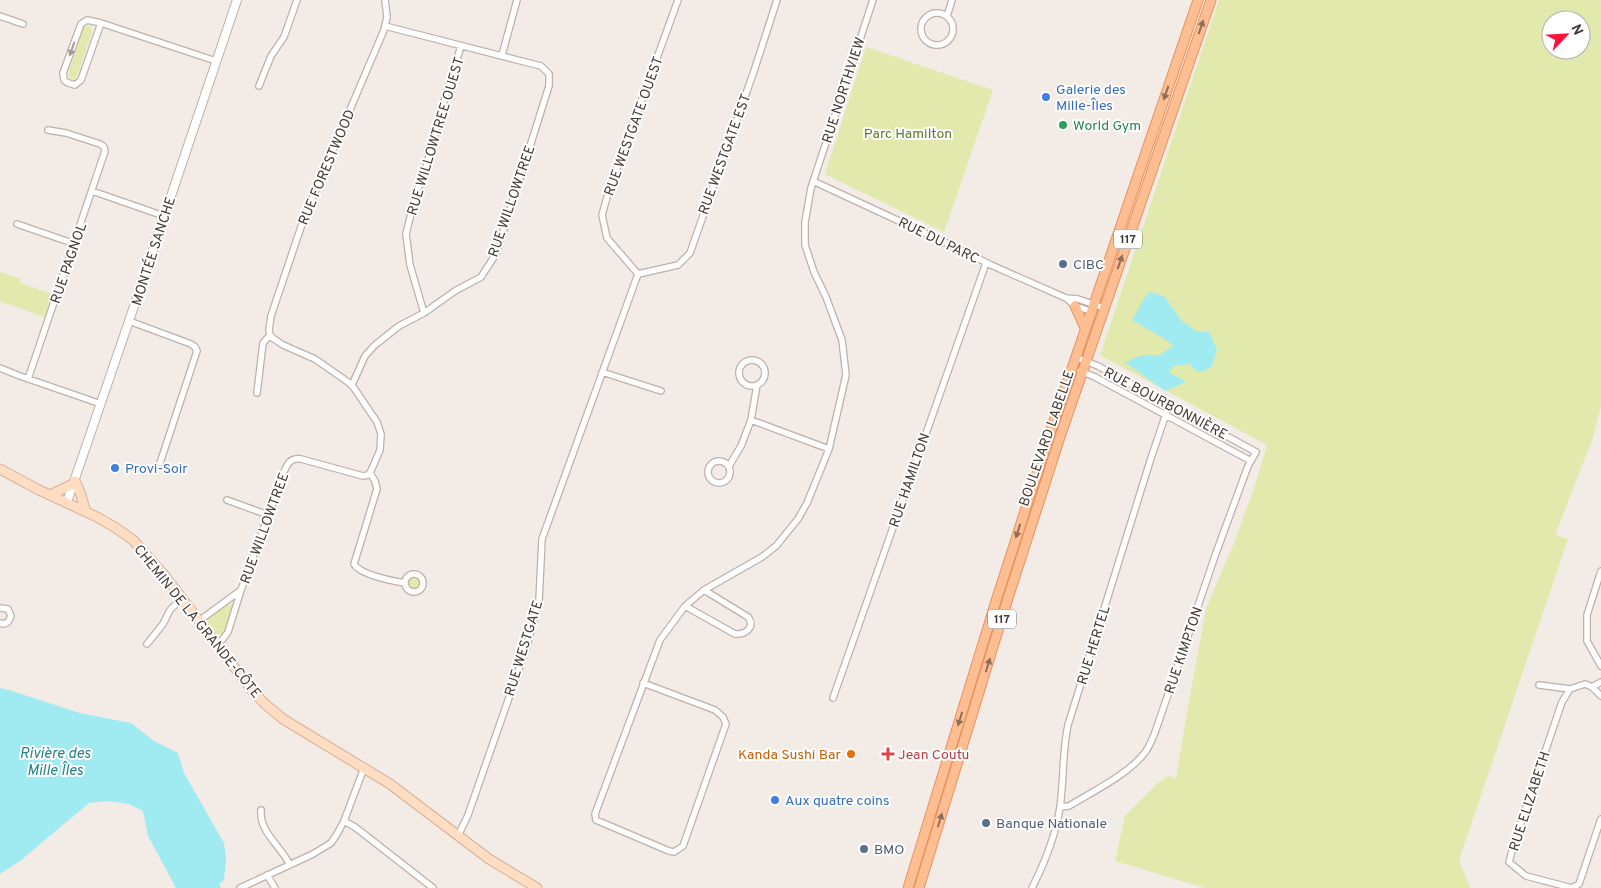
<svg xmlns="http://www.w3.org/2000/svg" width="1601" height="888" font-family="Overpass,sans-serif">
<style>
.green{fill:#e1e9ad;fill-rule:evenodd}
.water{fill:#a0ebf2}
.lines{fill:none;stroke-linecap:round;stroke-linejoin:round}
.minor-casing{stroke:#bfb0a8;stroke-width:8}
.tertiary-casing{stroke:#bfb0a8;stroke-width:10}
.secondary-casing{stroke:#d8b096;stroke-width:11}
.primary-casing{stroke:#e69260;stroke-width:11}
.minor{stroke:#fff;stroke-width:5.5}
.tertiary{stroke:#fff;stroke-width:8}
.secondary{stroke:#ffddc3;stroke-width:9}
.primary{stroke:#ffbd92;stroke-width:9}
.oneway{fill:#906e5a}
.oneway2{fill:#a29c9a}
.shop-dot{fill:#3f7fe0;stroke:#fff;stroke-width:2}
.leisure-dot{fill:#2e9e5b;stroke:#fff;stroke-width:2}
.service-dot{fill:#5c6f8a;stroke:#fff;stroke-width:2}
.food-dot{fill:#e8710a;stroke:#fff;stroke-width:2}
.health-dot{fill:#e0444e;stroke:#fff;stroke-width:2}
.labels{text-anchor:middle;stroke-width:4;stroke-linejoin:round;paint-order:stroke}
.shield{fill:#fff;stroke:#7e7572;stroke-width:1}
.shield-label{font-size:12px;font-weight:bold;fill:#463a35}
.shop-label{font-size:14px;fill:#366cbe;stroke:#fff;text-anchor:start}
.street-label{font-size:14px;fill:#463a35;stroke:#fff}
.leisure-label{font-size:14px;fill:#27864d;stroke:#fff;text-anchor:start}
.park-label{font-size:14px;fill:#607927;stroke:#fff}
.service-label{font-size:14px;fill:#4e5e75;stroke:#fff;text-anchor:start}
.food-label{font-size:14px;fill:#c56008;stroke:#fff;text-anchor:end}
.health-label{font-size:14px;fill:#be3a42;stroke:#fff;text-anchor:start}
.water-label{font-size:15px;font-style:italic;fill:#24828b;stroke:#fff}
</style>
<rect width="100%" height="100%" fill="#f3ebe5"/>
<path class="green" d="M1219,0H1601V406L1592,440L1555,535L1568,539L1459,860L1470,888H1205L1115,861L1125,816L1159,782L1169,776L1176,779L1184,729L1206,609L1234,543L1254,488L1267,445L1100,355ZM1551,20H1581V50H1551Z
M86,26L91,27L92,32L77,76L75,79L71,80L68,74L83,29Z
M866,47L993,90L944,232L825,174Z
M0,272L21,279L20,283L52,294L45,317L0,301Z
M408.5 583a5.5 5.5 0 1 1 11 0a5.5 5.5 0 1 1-11 0Z
M231,604L234,609L226,630L221,634H217L208,624V620L213,616V614Z"/>
<path class="water" d="M1151,292L1164,296L1182,321L1196,331L1209,332L1217,349L1212,366L1204,371L1198,372L1189,364L1174,366L1169,372L1186,382L1165,391L1126,363C1134,356 1148,353 1158,356L1173,346C1168,339 1141,326 1132,320L1145,297Z
M0,688L12,691L80,713L131,723L154,741L178,753L184,773L224,843L226,860L224,880L219,884L221,888H176L148,836L143,811L129,804L107,801L89,803L20,861L0,874Z"/>
<g class="lines">
<g class="minor-casing">
<path id="minor" d="M921 29a16 16 0 1 1 32 0a16 16 0 1 1-32 0Z
M0,16L23,24
M947,16L952,0
M101,23L81,80L75,85L68,83L64,80L63,73L81,24L87,20L101,23L216,61
M502,55L517,0
M259,86L271,56L284,37L297,0
M813,181L955,247L991,265L1066,298L1075,306L1093,312
M92,191L164,216
M17,224L75,244
M638,274L678,265L690,253L754,71L777,0
M638,274L607,238L602,215L609,190L678,0
M1066,298L1078,299L1104,308
M424,313L410,265L406,234L415,197L427,164L441,111L461,46
M129,321L191,344L195,347L197,351L160,463
M739 373a13 13 0 1 1 26 0a13 13 0 1 1-26 0Z
M0,368L20,376L101,404
M1080,371L1095,377L1251,461
M602,372L661,391
M28,379L105,151L104,147L100,144L66,133L48,130
M352,385L365,356L375,345L399,326L424,313L455,291L481,277L496,254L549,86V74L541,66L385,26
M257,393L263,343L270,335
M751,420L829,449
M708 472a11 11 0 1 1 22 0a11 11 0 1 1-22 0Z
M729,466L741,446L751,420L757,385
M370,473L375,481L377,489L354,564C361,575 393,581 405,583
M227,500L268,515
M1601,571L1587,615V641L1601,666
M405 583a9 9 0 1 1 18 0a9 9 0 1 1-18 0Z
M685,606L735,634C745,635 756,627 748,617L704,590
M0,608L8,609L11,616L8,622L4,624L0,623
M199,621L241,590
M147,644L163,624L170,610L182,598
M217,644L223,639L228,632L241,590L284,472C287,464 291,457 301,459L363,476L368,475L371,471L380,450L381,434L377,422L354,388L348,382L315,359L283,345L274,339L270,335L269,330L271,316L305,215L384,30L387,17L385,0
M643,683L715,710L723,717L726,724L683,846L674,852L669,851L596,820L595,814L660,640L685,606L704,590L762,557L776,546L798,519L807,503L829,449L846,375L842,340L826,297L814,272L805,245V222L811,188L873,0
M1539,685L1570,689
M1592,687L1601,682
M1601,696L1592,687L1585,684L1570,689L1562,702L1515,840L1509,862L1526,876L1572,888L1579,884L1601,819
M833,698L986,263
M1060,807L1069,806C1092,792 1131,773 1146,751C1153,741 1156,729 1160,718L1216,553L1248,466L1256,452L1098,366L1075,357
M261,810C259,832 281,846 290,865
M344,821L355,827L433,888
M458,836L468,815L526,649L539,601L542,539L638,274
M267,875L275,888
M240,888L313,854L331,843L337,834L344,821L364,768
M1032,888C1045,862 1056,835 1060,807C1064,780 1062,753 1068,725L1151,458L1169,405"/>
</g>
<g class="tertiary-casing">
<path id="tertiary" d="M67,502L129,321L237,0"/>
</g>
<g class="secondary-casing">
<path id="secondary" d="M0,469L37,489L97,517L116,528L133,540L165,576L251,689L264,703L283,719L390,784L489,859L537,888
M75,481L80,492L86,512
M50,495L73,484"/>
</g>
<g class="primary-casing">
<path id="primary" d="M1075,306L1085,328
M908,888L996,601L1051,430L1198,0
M919,888L1008,598L1061,434L1211,0"/>
</g>
<use href="#minor" class="minor"/>
<use href="#tertiary" class="tertiary"/>
<use href="#secondary" class="secondary"/>
<use href="#primary" class="primary"/>
</g>
<defs><path id="oneway-solid" d="M-6-.8H1V-3.2L6.5 0L1 3.2V.8H-6Z" transform="scale(1.25)"/></defs>
<g class="oneway">
<use href="#oneway-solid" transform="translate(1201 27) rotate(-71)"/>
<use href="#oneway-solid" transform="translate(1166 93) rotate(109)"/>
<use href="#oneway-solid" transform="translate(1120 262) rotate(-71)"/>
<use href="#oneway-solid" transform="translate(1018 531) rotate(108)"/>
<use href="#oneway-solid" transform="translate(988 665) rotate(-73)"/>
<use href="#oneway-solid" transform="translate(960 719) rotate(107)"/>
<use href="#oneway-solid" transform="translate(940 820) rotate(-73)"/>
</g>
<use class="oneway2" href="#oneway-solid" transform="translate(72 49) rotate(109)"/>
<g class="shop-dot">
<circle cx="1046" cy="97" r="5"/>
<circle cx="115" cy="468" r="5"/>
<circle cx="775" cy="800" r="5"/>
</g>
<circle class="leisure-dot" cx="1063" cy="125" r="5"/>
<g class="service-dot">
<circle cx="1063" cy="264" r="5"/>
<circle cx="986" cy="823" r="5"/>
<circle cx="864" cy="849" r="5"/>
</g>
<circle class="food-dot" cx="851" cy="754" r="5"/>
<path class="health-dot" d="M885.5 746.5h5v5h5v5h-5v5h-5v-5h-5v-5h5z"/>
<g class="labels">
<g class="shield">
<rect x="1114" y="229.5" width="28" height="19" rx="4"/>
<rect x="988" y="609.5" width="28" height="19" rx="4"/>
</g>
<g class="shield-label">
<text x="1128" y="243">117</text>
<text x="1002" y="623">117</text>
</g>
<g class="shop-label">
<text x="1056" y="94">Galerie des<tspan x="1056" dy="16">Mille-Îles</tspan></text>
<text x="125" y="473">Provi-Soir</text>
<text x="785" y="805">Aux quatre coins</text>
</g>
<g class="street-label">
<text transform="translate(843 90) rotate(-72)" y="5">RUE NORTHVIEW</text>
<text transform="translate(633 126) rotate(-70)" y="5">RUE WESTGATE OUEST</text>
<text transform="translate(435 136) rotate(-73)" y="5">RUE WILLOWTREE OUEST</text>
<text transform="translate(724 154) rotate(-70)" y="5">RUE WESTGATE EST</text>
<text transform="translate(326 167) rotate(-67)" y="5">RUE FORESTWOOD</text>
<text transform="translate(511 201) rotate(-71)" y="5">RUE WILLOWTREE</text>
<text transform="translate(939 240) rotate(26)" y="5">RUE DU PARC</text>
<text transform="translate(153 251) rotate(-72)" y="5">MONTÉE SANCHE</text>
<text transform="translate(68 263) rotate(-71)" y="5">RUE PAGNOL</text>
<text transform="translate(1166 403) rotate(28)" y="5">RUE BOURBONNIÈRE</text>
<text transform="translate(1046 438) rotate(-71)" y="5">BOULEVARD LABELLE</text>
<text transform="translate(909 480) rotate(-71)" y="5">RUE HAMILTON</text>
<text transform="translate(264 528) rotate(-70)" y="5">RUE WILLOWTREE</text>
<text transform="translate(198 621) rotate(51)" y="5">CHEMIN DE LA GRANDE-CÔTE</text>
<text transform="translate(1093 645) rotate(-73)" y="5">RUE HERTEL</text>
<text transform="translate(523 648) rotate(-73)" y="5">RUE WESTGATE</text>
<text transform="translate(1183 650) rotate(-71)" y="5">RUE KIMPTON</text>
<text transform="translate(1529 801) rotate(-72)" y="5">RUE ELIZABETH</text>
</g>
<g class="leisure-label">
<text x="1073" y="130">World Gym</text>
</g>
<g class="park-label">
<text x="908" y="138">Parc Hamilton</text>
</g>
<g class="service-label">
<text x="1073" y="269">CIBC</text>
<text x="996" y="828">Banque Nationale</text>
<text x="874" y="854">BMO</text>
</g>
<g class="food-label">
<text x="841" y="759">Kanda Sushi Bar</text>
</g>
<g class="health-label">
<text x="898" y="759">Jean Coutu</text>
</g>
<g class="water-label">
<text x="55" y="758">Rivière des<tspan x="55" dy="17">Mille Îles</tspan></text>
</g>
</g>
<g transform="translate(1566 35) rotate(65)"><circle r="24" fill="#ffffff" stroke="#b5b0ae"/>
<path d="M0-4L9 19L0 12L-9 19Z" fill="#ff113a"/>
<text y="-8" font-size="14" font-weight="bold" text-anchor="middle" fill="#463a35">N</text>
</g>
</svg>
